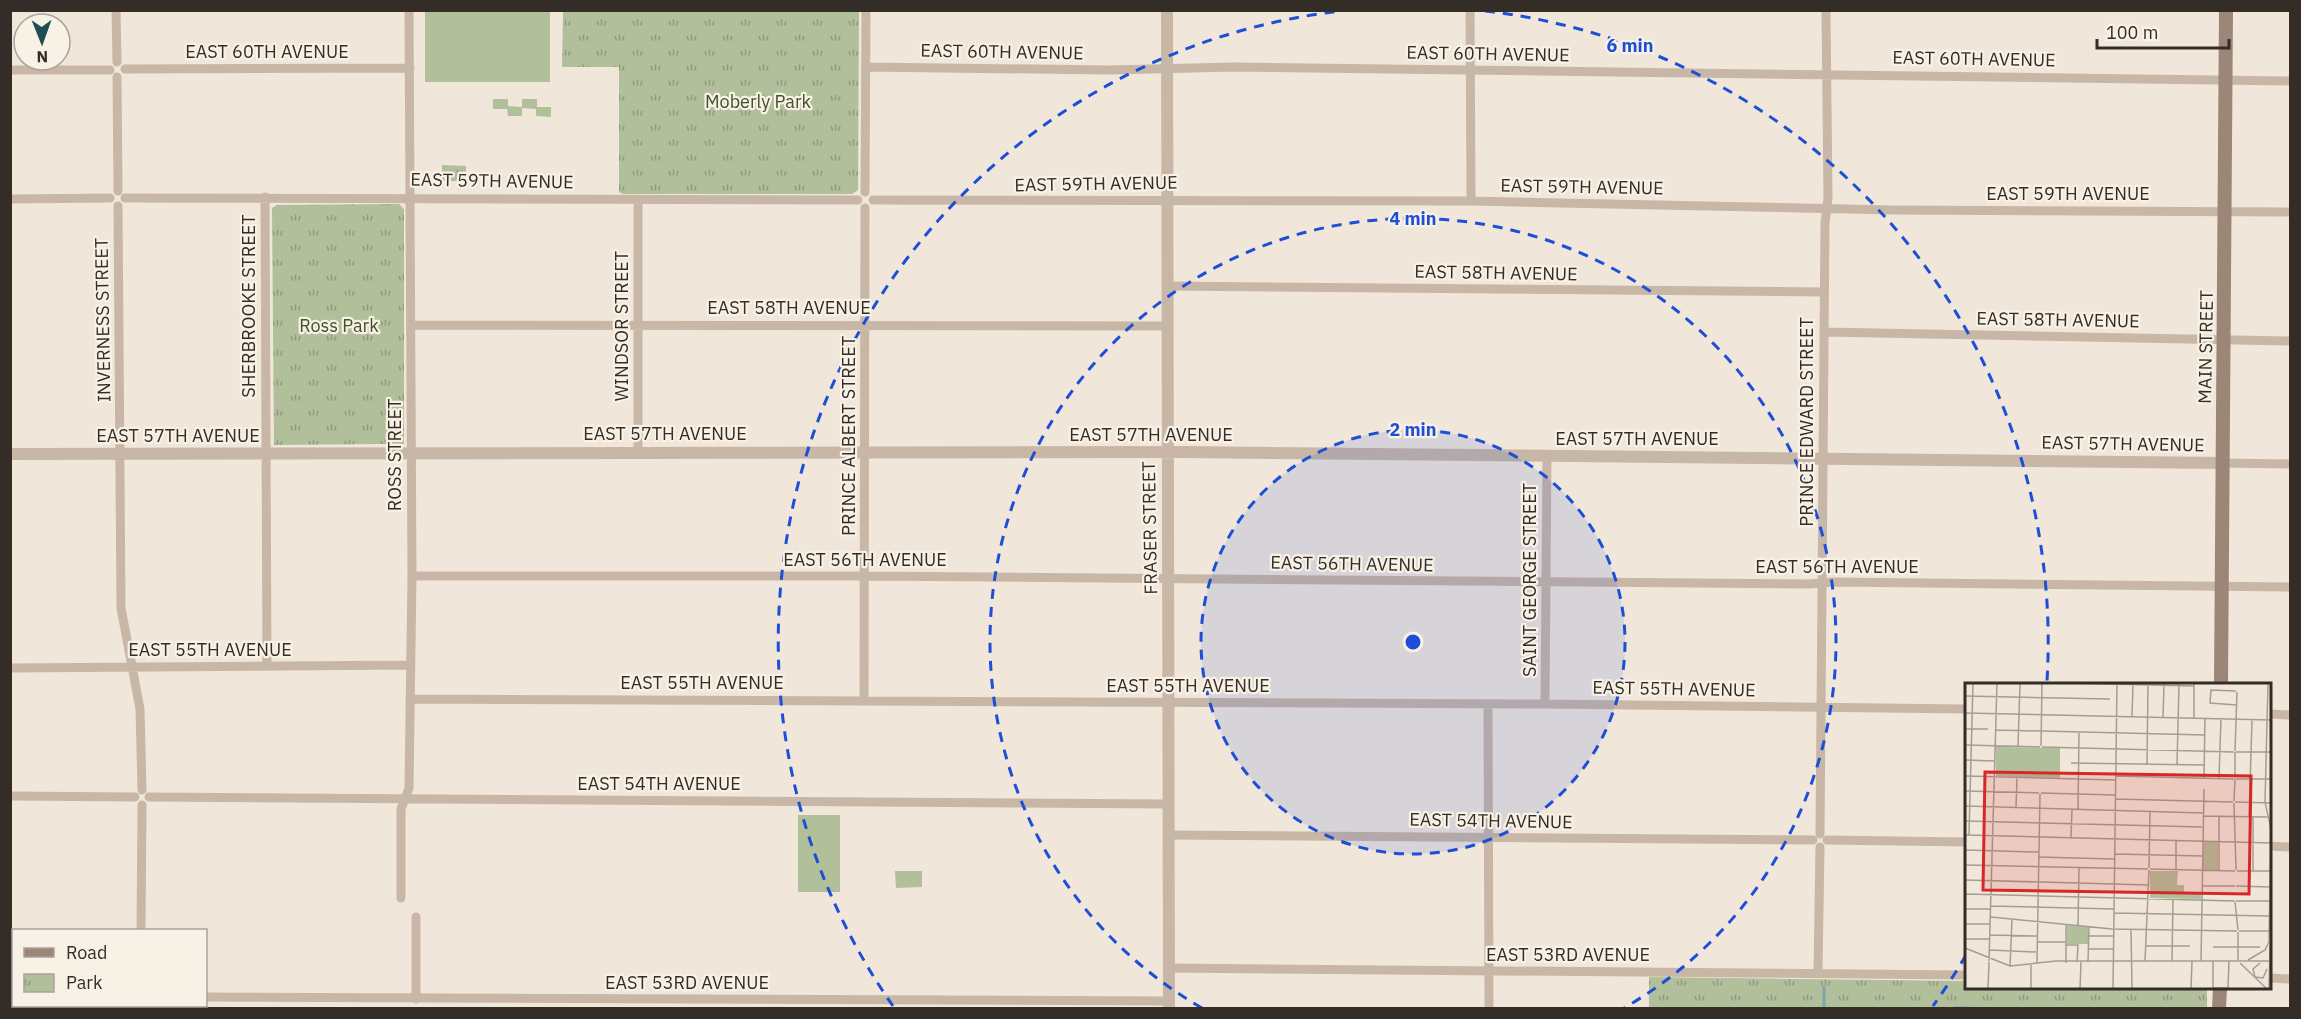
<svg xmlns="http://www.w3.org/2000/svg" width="2301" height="1019" font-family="'IBM Plex Sans',sans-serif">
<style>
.green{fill:#b1bf9a}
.park{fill:url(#park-tufts)}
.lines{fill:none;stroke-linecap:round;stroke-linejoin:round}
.stream{stroke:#7aa8ac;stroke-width:3}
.minor{stroke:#c8b7a6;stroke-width:9}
.tertiary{stroke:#c8b7a6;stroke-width:12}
.secondary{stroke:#9b8678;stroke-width:14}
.ring{fill:none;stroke:#1d4ed8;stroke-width:3;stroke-dasharray:10 8}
.labels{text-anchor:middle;stroke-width:4.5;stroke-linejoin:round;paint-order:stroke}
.street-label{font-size:18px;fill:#342c27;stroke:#f8f1e6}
.park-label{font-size:18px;fill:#42512c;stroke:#f8f1e6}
.inset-road{fill:none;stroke:#a59c92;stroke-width:1.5}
.view{fill:#d62828;fill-opacity:0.15;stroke:#d62828;stroke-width:3}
.inset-edge{fill:none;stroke:#342c27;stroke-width:3}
.centre{fill:#1d4ed8;stroke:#f8f1e6;stroke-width:3}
.ring-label{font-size:18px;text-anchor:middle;font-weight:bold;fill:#1d4ed8;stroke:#f8f1e6;stroke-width:4.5;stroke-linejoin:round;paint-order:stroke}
</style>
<defs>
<pattern id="park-tufts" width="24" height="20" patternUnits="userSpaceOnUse" patternTransform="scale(1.5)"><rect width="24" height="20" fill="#b1bf9a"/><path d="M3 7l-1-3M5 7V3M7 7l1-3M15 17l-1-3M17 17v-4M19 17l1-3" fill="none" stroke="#919b7e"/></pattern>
</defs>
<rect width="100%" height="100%" fill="#f0e7da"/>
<path class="green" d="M425,11H550V82H425Z
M493,99H508V106L522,107V99H537V107H551V117L536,116V109L522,108V116H508L507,109H493Z
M798,815H840V892H798Z
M895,871H922V887L896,888Z"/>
<path class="park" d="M563,11H859L858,190L852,194H623L619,192V67H562Z
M442,165L466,166V181H442Z
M399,204L404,209V444L393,446L385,444L274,445L272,208L277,205Z
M1649,977L1966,981V988H2207V1008H1649Z"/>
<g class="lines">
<path class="stream" d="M1824,1008V987
M1954,1008H1969"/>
<path class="minor" d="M116,10L117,62
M1470,10L1471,201
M866,67L1109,70L1234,67L2290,81
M125,69L410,68
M10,70H110
M117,77L118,191
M865,192L866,10
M265,197L267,666
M125,198L858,200
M10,199L110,198
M638,200V452
M873,200L1471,201L1893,210L2290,212
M118,206L121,608L140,709L142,790
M1167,286L1824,292
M412,325L1167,326
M1825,332L2290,341
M2223,463L2290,464
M412,576H865L1809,584L1833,582L2290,587
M10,668L410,665
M410,699L1545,704L1966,709
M864,701L865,208
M1488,704L1489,1008
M1545,704L1547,456
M2270,714L2290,715
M10,796L135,797
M149,797L1169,804
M1820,834L1825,223L1828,198L1826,10
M1169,835L1813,840
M1827,840L1966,842
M2270,846L2290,847
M401,898V809L409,788L412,576L409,10
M416,917V999
M141,930L142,805
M1169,968L1966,975
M1818,972L1820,847
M2270,978L2290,979
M10,995H14
M206,997L1169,1001
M141,1006V1008"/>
<path class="tertiary" d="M1167,10L1169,1008
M10,454L1184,452L2223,463"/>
<path class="secondary" d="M2221,684L2226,10
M2219,1008L2220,988"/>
</g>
<circle cx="1413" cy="642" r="212" fill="#1d4ed8" fill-opacity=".12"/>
<g class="ring">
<circle cx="1413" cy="642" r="212"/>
<path d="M1202 1008A423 423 0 1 1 1624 1008"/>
<path d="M1966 955A635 635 0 0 1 1933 1006M893 1006A635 635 0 0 1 1341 11M1485 11A635 635 0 0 1 2047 681"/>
</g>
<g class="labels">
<g class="street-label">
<text x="267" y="58">EAST 60TH AVENUE</text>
<text transform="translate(1002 52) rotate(1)" y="6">EAST 60TH AVENUE</text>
<text transform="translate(1488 54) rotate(1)" y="6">EAST 60TH AVENUE</text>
<text transform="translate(1974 59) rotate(1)" y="6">EAST 60TH AVENUE</text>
<text transform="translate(492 181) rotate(1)" y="6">EAST 59TH AVENUE</text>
<text transform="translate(1096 184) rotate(-1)" y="6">EAST 59TH AVENUE</text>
<text transform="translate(1582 187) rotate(1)" y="6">EAST 59TH AVENUE</text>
<text x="2068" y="200">EAST 59TH AVENUE</text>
<text transform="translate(1496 273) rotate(1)" y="6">EAST 58TH AVENUE</text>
<text transform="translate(249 306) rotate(-90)" y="6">SHERBROOKE STREET</text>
<text x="789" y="314">EAST 58TH AVENUE</text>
<text transform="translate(103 320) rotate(-91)" y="6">INVERNESS STREET</text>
<text transform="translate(2058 320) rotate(1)" y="6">EAST 58TH AVENUE</text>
<text transform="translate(622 326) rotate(-90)" y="6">WINDSOR STREET</text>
<text transform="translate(2206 347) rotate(-89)" y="6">MAIN STREET</text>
<text transform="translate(1807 422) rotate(-90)" y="6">PRINCE EDWARD STREET</text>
<text x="665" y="440">EAST 57TH AVENUE</text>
<text x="1151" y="441">EAST 57TH AVENUE</text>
<text x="178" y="442">EAST 57TH AVENUE</text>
<text transform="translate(849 436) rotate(-90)" y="6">PRINCE ALBERT STREET</text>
<text x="1637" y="445">EAST 57TH AVENUE</text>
<text transform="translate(2123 444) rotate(1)" y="6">EAST 57TH AVENUE</text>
<text transform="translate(395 455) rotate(-90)" y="6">ROSS STREET</text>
<text transform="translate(1150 528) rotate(-91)" y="6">FRASER STREET</text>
<text x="865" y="566">EAST 56TH AVENUE</text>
<text transform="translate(1352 564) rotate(1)" y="6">EAST 56TH AVENUE</text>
<text x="1837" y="573">EAST 56TH AVENUE</text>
<text transform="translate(1530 580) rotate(-90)" y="6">SAINT GEORGE STREET</text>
<text x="210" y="656">EAST 55TH AVENUE</text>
<text x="702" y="689">EAST 55TH AVENUE</text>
<text x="1188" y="692">EAST 55TH AVENUE</text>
<text transform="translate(1674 689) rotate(1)" y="6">EAST 55TH AVENUE</text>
<text x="659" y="790">EAST 54TH AVENUE</text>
<text transform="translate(1491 821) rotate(1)" y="6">EAST 54TH AVENUE</text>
<text x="1568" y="961">EAST 53RD AVENUE</text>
<text x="687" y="989">EAST 53RD AVENUE</text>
</g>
<g class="park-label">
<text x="758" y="108">Moberly Park</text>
<text x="339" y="332">Ross Park</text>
</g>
</g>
<g transform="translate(1965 683)">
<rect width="306" height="306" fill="#f0e7da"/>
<path d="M31,64L95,65V95L31,93ZM238,159H253V187H238ZM185,188H213L212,202H219V209L236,210V216L185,215ZM102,242L123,244V261H102Z" fill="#b1bf9a"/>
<path class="inset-road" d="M102,0L229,3M271,8L246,7L245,20L271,22M0,13L145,16M0,30L306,37M167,34L168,1M198,35L199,1M229,35V0M0,46H23M31,47L240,52M0,62L75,64M53,63L55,0M76,63L77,0M77,64L269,69M270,68L272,9M271,69H306M0,77L29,78M106,80L239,82M182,81L183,1M212,82L214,1M0,93L151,97M151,93L269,96M239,95L240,35M254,95L256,36M270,95V69M271,96H306M0,108L74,110M76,110L150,112M150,116L268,119M269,118L270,96M270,119L306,120M269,120L271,187M0,123L238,130M51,125L52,94M113,127L114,49M238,133L303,134M284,134L287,37M0,138L237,144M0,152L306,160M4,152L8,0M106,155L107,127M0,167L73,169M150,171L237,173M73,174L149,176M0,182L183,186M184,185L185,128M185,186L270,188M211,187V158M254,188V134M272,188H305M288,188V134M0,197L184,202M237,203H270M271,203L305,204M0,211L270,218M271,218H306M270,219L273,247M26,223L149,226M0,226H26M149,230L305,233M26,234L147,246L272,248M0,241H25M113,243L114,185M166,247L167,306M274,248H305M273,249V277M25,252L72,253M124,253H149M0,256H25M72,259H101M101,262H113L112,279M181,263H225M248,264H295M0,265L45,283L91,278H306M124,266H149M25,267L71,269M283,277L300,267L304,259L306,146L300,119L303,0M24,278L32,0M180,278L184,187M207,278L208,217M236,278L239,106M248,278V305H263M123,279L124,244M72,280L75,111M101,280V242M275,280L302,306M295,280L288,286L290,294L298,295L302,286M66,282V306M45,284L47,236M263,305L264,278M23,306L24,279M115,306L116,279M148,306L152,0M226,306L227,278M304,306L305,262"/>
<path class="view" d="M20,89L286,93L284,211L18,207Z"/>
<rect width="306" height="306" class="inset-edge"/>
</g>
<circle cx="1413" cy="642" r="9" class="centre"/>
<g class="ring-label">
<text x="1630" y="52">6 min</text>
<text x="1413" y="225">4 min</text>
<text x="1413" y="436">2 min</text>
</g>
<rect width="2301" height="1019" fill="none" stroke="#342c27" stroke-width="24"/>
<rect x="12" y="929" width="195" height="78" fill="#f8f1e6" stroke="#aaa29a" stroke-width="1.5"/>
<rect x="24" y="948" width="30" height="9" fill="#9b8678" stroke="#aaa29a" stroke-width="1.5"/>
<text x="66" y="959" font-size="18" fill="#342c27">Road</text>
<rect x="24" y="974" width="30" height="18" fill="url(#park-tufts)" stroke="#aaa29a" stroke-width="1.5"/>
<text x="66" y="989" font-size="18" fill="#342c27">Park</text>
<g transform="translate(42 42) rotate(179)"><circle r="28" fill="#f8f1e6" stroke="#aaa29a" stroke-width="1.5"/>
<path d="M0-4.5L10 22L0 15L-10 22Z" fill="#1e4e54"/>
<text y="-9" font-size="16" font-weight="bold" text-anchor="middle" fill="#342c27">N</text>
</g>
<path d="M2097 39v9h132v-9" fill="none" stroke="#342c27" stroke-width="3"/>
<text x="2106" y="39" font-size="18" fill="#342c27" stroke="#f8f1e6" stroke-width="4.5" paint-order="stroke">100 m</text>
</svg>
